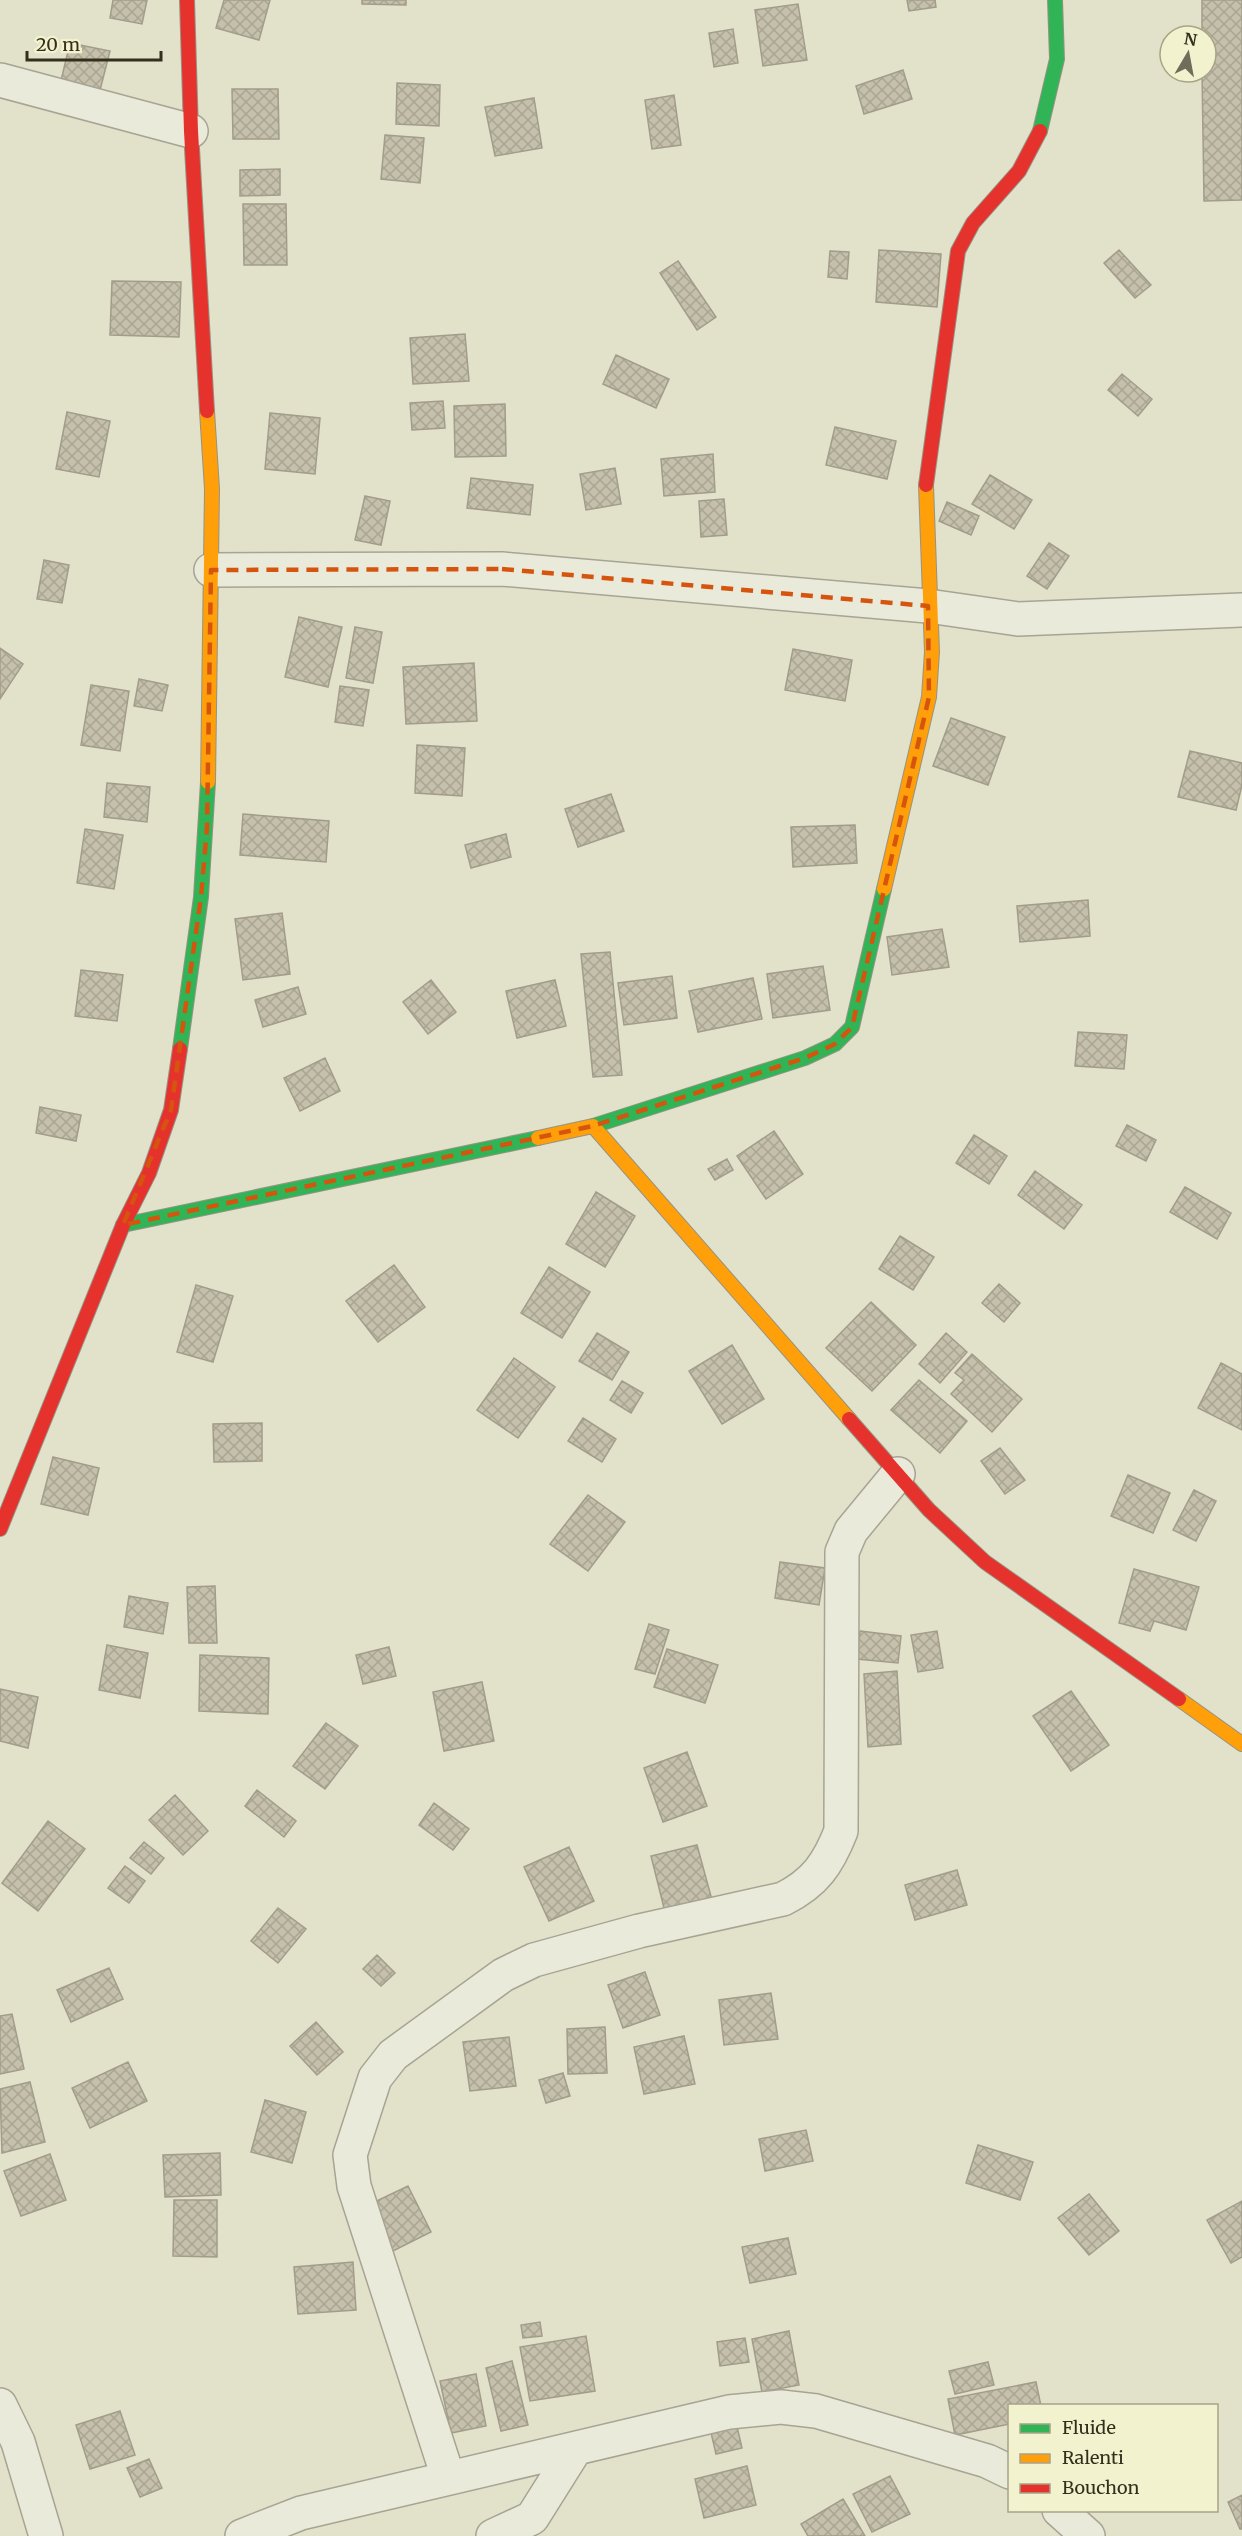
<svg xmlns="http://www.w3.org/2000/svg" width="1242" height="2536" font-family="Merriweather,serif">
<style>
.building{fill:url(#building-cross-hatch);stroke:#a29c8a;stroke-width:1.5}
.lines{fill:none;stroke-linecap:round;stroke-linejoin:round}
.street-casing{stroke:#a7a494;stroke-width:36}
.fast-casing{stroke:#969383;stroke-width:16}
.slow-casing{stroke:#969383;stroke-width:16}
.jam-casing{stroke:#969383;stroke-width:16}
.street{stroke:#eaeadb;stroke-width:33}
.fast{stroke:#30b455;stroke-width:14}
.slow{stroke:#ff9f0a;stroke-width:14}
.jam{stroke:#e5322d;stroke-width:14}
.marked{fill:none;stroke:#d6550e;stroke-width:4.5;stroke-dasharray:12 8;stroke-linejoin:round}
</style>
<defs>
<pattern id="building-cross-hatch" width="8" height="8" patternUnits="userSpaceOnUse" patternTransform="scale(1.5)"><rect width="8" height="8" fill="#c5c0ab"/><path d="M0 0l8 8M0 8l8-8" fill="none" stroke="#aaa593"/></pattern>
</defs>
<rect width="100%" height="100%" fill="#e2e1ca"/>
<path class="building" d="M113,0H147L142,24L110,18Z
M224,0H270L259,40L216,28Z
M362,0H406V5L362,4Z
M907,0H935L936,7L909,11Z
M1202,0H1242V200L1204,201L1202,72H1206V36H1202Z
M798,4L807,60L763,66L755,10Z
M733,29L738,63L714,67L709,33Z
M70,43L110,51L98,98L59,89Z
M903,70L912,99L864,114L856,86Z
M397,83L440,85L439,126L396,124Z
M232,89H278L279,139H233Z
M674,95L681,145L652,149L645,100Z
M534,98L542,148L495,156L485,107Z
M385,135L424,138L420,183L381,179Z
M280,169V195L240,196V170Z
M243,204H286L287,265H244Z
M879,250L941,254L937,307L876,302Z
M1119,250L1151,285L1135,298L1104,263Z
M830,251L849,252L847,279L828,277Z
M678,261L716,317L697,330L660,273Z
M112,281L181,282L179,337L110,335Z
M465,334L469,381L413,384L410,338Z
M616,355L669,379L656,408L603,384Z
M1122,374L1152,399L1138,416L1108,390Z
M443,401L445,428L412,430L410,403Z
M505,404L506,456L455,457L454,406Z
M67,412L110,421L99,477L56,469Z
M270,413L320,418L315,474L265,469Z
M835,427L896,441L887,479L826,465Z
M713,454L715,492L664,496L661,459Z
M615,468L621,504L586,510L580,474Z
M990,475L1032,500L1014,529L972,504Z
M471,478L533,485L530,515L467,508Z
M365,496L390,501L381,545L355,540Z
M724,499L727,535L701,537L699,501Z
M947,502L979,516L971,535L939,521Z
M1049,543L1069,556L1047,589L1027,576Z
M44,560L69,565L62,603L37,599Z
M299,617L342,627L328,687L285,677Z
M355,627L382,632L373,683L346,678Z
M0,648L23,664L0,699Z
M793,649L852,660L845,701L785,690Z
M474,663L477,721L406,724L403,667Z
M139,679L168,685L162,711L134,706Z
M91,685L129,691L120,751L81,745Z
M340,686L369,690L363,726L335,722Z
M951,718L1005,737L988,785L933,766Z
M417,745L465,748L462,796L415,793Z
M1190,751L1242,763V785L1236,810L1178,797Z
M107,783L150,787L147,822L104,817Z
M611,794L624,831L578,847L565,809Z
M243,814L329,821L326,862L240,855Z
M855,825L857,863L793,867L791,827Z
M85,829L123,835L114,889L77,883Z
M506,834L511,857L471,868L465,845Z
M1088,900L1090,936L1020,942L1017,906Z
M282,913L290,974L243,980L235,919Z
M942,929L949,967L892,975L887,937Z
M610,952L622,1075L593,1077L581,954Z
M823,966L830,1010L773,1018L767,974Z
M81,970L123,975L117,1021L75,1016Z
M672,976L677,1018L624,1025L618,983Z
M753,978L762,1019L698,1032L689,991Z
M431,980L456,1012L428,1034L403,1002Z
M555,980L566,1026L517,1038L506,991Z
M298,987L306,1014L263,1027L255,1000Z
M1078,1032L1127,1035L1124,1069L1075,1066Z
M325,1058L340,1091L300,1111L284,1078Z
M40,1107L81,1115L76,1141L36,1133Z
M1127,1125L1156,1140L1146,1161L1116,1146Z
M774,1131L803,1174L766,1199L737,1156Z
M974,1135L1007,1156L989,1184L956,1163Z
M727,1159L733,1170L715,1180L708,1169Z
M1035,1171L1082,1205L1064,1229L1018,1195Z
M1185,1187L1231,1213L1217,1239L1170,1212Z
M596,1192L635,1216L605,1267L566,1244Z
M900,1236L934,1257L913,1290L879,1269Z
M394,1265L425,1307L378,1342L346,1301Z
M549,1267L590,1292L562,1338L521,1313Z
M999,1284L1020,1303L1004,1322L982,1303Z
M196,1285L233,1296L213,1362L177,1352Z
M871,1302L916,1345L872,1391L826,1348Z
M597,1333L629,1352L612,1380L579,1361Z
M946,1333L967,1352L940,1383L919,1364Z
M732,1345L764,1399L722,1424L689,1371Z
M972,1354L1022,1399L992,1432L951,1394L964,1380L955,1373Z
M514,1358L555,1387L518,1438L477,1410Z
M1221,1363L1242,1374V1430L1198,1408Z
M919,1380L967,1421L940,1453L891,1410Z
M622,1381L643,1393L631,1413L610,1400Z
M583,1418L616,1439L602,1462L568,1441Z
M262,1423V1461L214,1462L213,1424Z
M1000,1448L1025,1480L1005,1494L981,1461Z
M53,1457L99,1468L88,1515L41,1504Z
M1128,1475L1170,1493L1153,1533L1111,1516Z
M1194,1490L1216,1501L1196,1541L1173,1530Z
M588,1495L625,1522L588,1571L550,1544Z
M780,1562L825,1568L819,1605L775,1598Z
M1134,1569L1199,1587L1186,1630L1154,1621L1150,1631L1119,1623Z
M215,1586L217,1643H189L187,1587Z
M129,1596L168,1603L163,1634L124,1627Z
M649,1624L669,1630L655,1674L635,1669Z
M860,1631L901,1636L898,1663L857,1659Z
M937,1631L943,1668L918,1672L911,1635Z
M107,1645L148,1653L140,1698L99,1690Z
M389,1647L396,1676L363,1684L356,1655Z
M667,1649L718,1665L705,1703L654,1687Z
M200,1655L269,1658L268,1714L199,1711Z
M897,1671L901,1744L868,1747L864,1674Z
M482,1682L494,1741L444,1751L433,1692Z
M0,1689L38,1697L28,1748L0,1741Z
M1071,1691L1109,1745L1071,1771L1033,1716Z
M326,1723L358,1746L325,1789L293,1766Z
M687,1752L707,1806L663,1822L644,1768Z
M257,1790L296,1821L284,1837L245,1806Z
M175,1795L208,1831L183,1855L149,1820Z
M434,1803L469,1829L453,1850L419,1825Z
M48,1821L85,1849L38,1911L2,1883Z
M144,1842L164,1858L151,1874L130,1858Z
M697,1845L712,1900L665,1912L651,1856Z
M569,1847L594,1901L549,1921L524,1867Z
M125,1866L145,1881L129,1903L108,1888Z
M957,1870L967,1905L915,1920L905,1885Z
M278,1908L306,1929L278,1963L251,1941Z
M377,1955L395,1973L381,1986L363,1969Z
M109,1968L123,1999L71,2022L57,1990Z
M645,1972L660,2015L623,2028L608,1985Z
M771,1993L778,2039L724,2045L719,2000Z
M12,2014L24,2069L0,2074V2016Z
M316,2022L343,2052L317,2075L290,2046Z
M605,2027L607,2073L568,2074L567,2029Z
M684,2036L695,2084L644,2094L634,2047Z
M509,2037L516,2086L470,2091L463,2042Z
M128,2062L147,2101L90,2128L72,2088Z
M563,2073L570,2096L546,2103L539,2080Z
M30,2082L45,2142L2,2153L0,2089Z
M265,2100L306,2112L292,2163L251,2152Z
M806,2130L813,2161L765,2171L759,2139Z
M978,2145L1033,2162L1020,2200L966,2183Z
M220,2153L221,2195L165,2197L163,2155Z
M50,2154L66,2200L21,2216L4,2171Z
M408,2186L431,2232L391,2252L368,2205Z
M1089,2194L1119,2231L1089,2255L1058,2218Z
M174,2200H217V2257L173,2256Z
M1242,2201V2257L1231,2263L1207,2220Z
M788,2238L796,2274L750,2283L742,2247Z
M353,2262L356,2310L298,2314L294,2267Z
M540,2322L542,2336L523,2338L521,2325Z
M789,2331L799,2385L762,2392L752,2339Z
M586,2336L595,2391L530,2401L520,2347Z
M745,2338L749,2362L720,2366L717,2342Z
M512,2361L528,2425L501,2431L486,2368Z
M988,2362L994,2385L955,2394L949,2371Z
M476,2374L486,2426L451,2433L440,2381Z
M1036,2382L1041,2406H1010V2424L955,2435L948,2399Z
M120,2411L135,2455L90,2469L76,2425Z
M735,2418L742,2448L716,2454L709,2424Z
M149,2459L162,2488L140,2497L127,2468Z
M747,2466L756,2505L704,2518L695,2479Z
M890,2476L910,2514L872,2532L853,2494Z
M1242,2495V2529H1240L1228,2502Z
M843,2499L865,2536H808L801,2524Z"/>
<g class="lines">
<g class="street-casing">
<path id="street" d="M0,80L191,131
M211,570L502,569L928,606L1018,619L1242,610
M0,2405L18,2442L46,2536
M448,2477L354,2186L350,2155L375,2078L393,2055L503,1975L534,1960L639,1931L783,1899C815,1883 828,1864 841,1831L842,1552L851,1531L898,1474
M1059,2510L1088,2536
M242,2536L301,2513L729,2412L781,2407L816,2411L987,2461L1010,2472
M493,2536L532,2518L576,2448"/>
</g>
<g class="fast-casing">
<path id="fast" d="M1040,131L1057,59L1055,0
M180,1049L201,897L208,782
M593,1126L805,1058L835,1044L852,1027L884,889
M123,1225L538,1138"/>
</g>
<g class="slow-casing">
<path id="slow" d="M207,411L212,489L208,782
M884,889L929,697L932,652L926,485
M538,1138L593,1126L849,1419
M1179,1699L1242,1744"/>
</g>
<g class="jam-casing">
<path id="jam" d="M187,0L191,131L207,411
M926,485L958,251L973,223L1019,171L1040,131
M849,1419L929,1510L985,1562L1179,1699
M0,1529L123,1225L149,1173L171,1110L180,1049"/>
</g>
<use href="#street" class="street"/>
<use href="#fast" class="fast"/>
<use href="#slow" class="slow"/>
<use href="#jam" class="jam"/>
</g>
<path class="marked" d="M502,569L928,606L929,697L852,1027L835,1044L805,1058L593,1126L123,1225L171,1110L201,897L207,828L211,570Z"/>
<rect x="1008" y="2404" width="210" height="108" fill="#f3f2cf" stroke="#a7a488" stroke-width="1.5"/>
<rect x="1020" y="2424" width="30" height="9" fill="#30b455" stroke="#a7a488" stroke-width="1.5"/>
<text x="1062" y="2434" font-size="18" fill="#342e1d">Fluide</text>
<rect x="1020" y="2454" width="30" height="9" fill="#ff9f0a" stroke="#a7a488" stroke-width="1.5"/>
<text x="1062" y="2464" font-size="18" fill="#342e1d">Ralenti</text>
<rect x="1020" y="2484" width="30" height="9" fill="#e5322d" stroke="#a7a488" stroke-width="1.5"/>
<text x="1062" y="2494" font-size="18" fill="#342e1d">Bouchon</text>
<g transform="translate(1188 54) rotate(10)"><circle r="28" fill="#f3f2cf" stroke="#a7a488" stroke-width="1.5"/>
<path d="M0-4.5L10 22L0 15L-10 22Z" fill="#716d5a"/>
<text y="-9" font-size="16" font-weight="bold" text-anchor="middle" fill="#342e1d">N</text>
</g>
<path d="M27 51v9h134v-9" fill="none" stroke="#342e1d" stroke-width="3"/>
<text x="36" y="51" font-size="18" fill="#342e1d" stroke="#f3f2cf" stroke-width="4.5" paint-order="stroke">20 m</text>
</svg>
